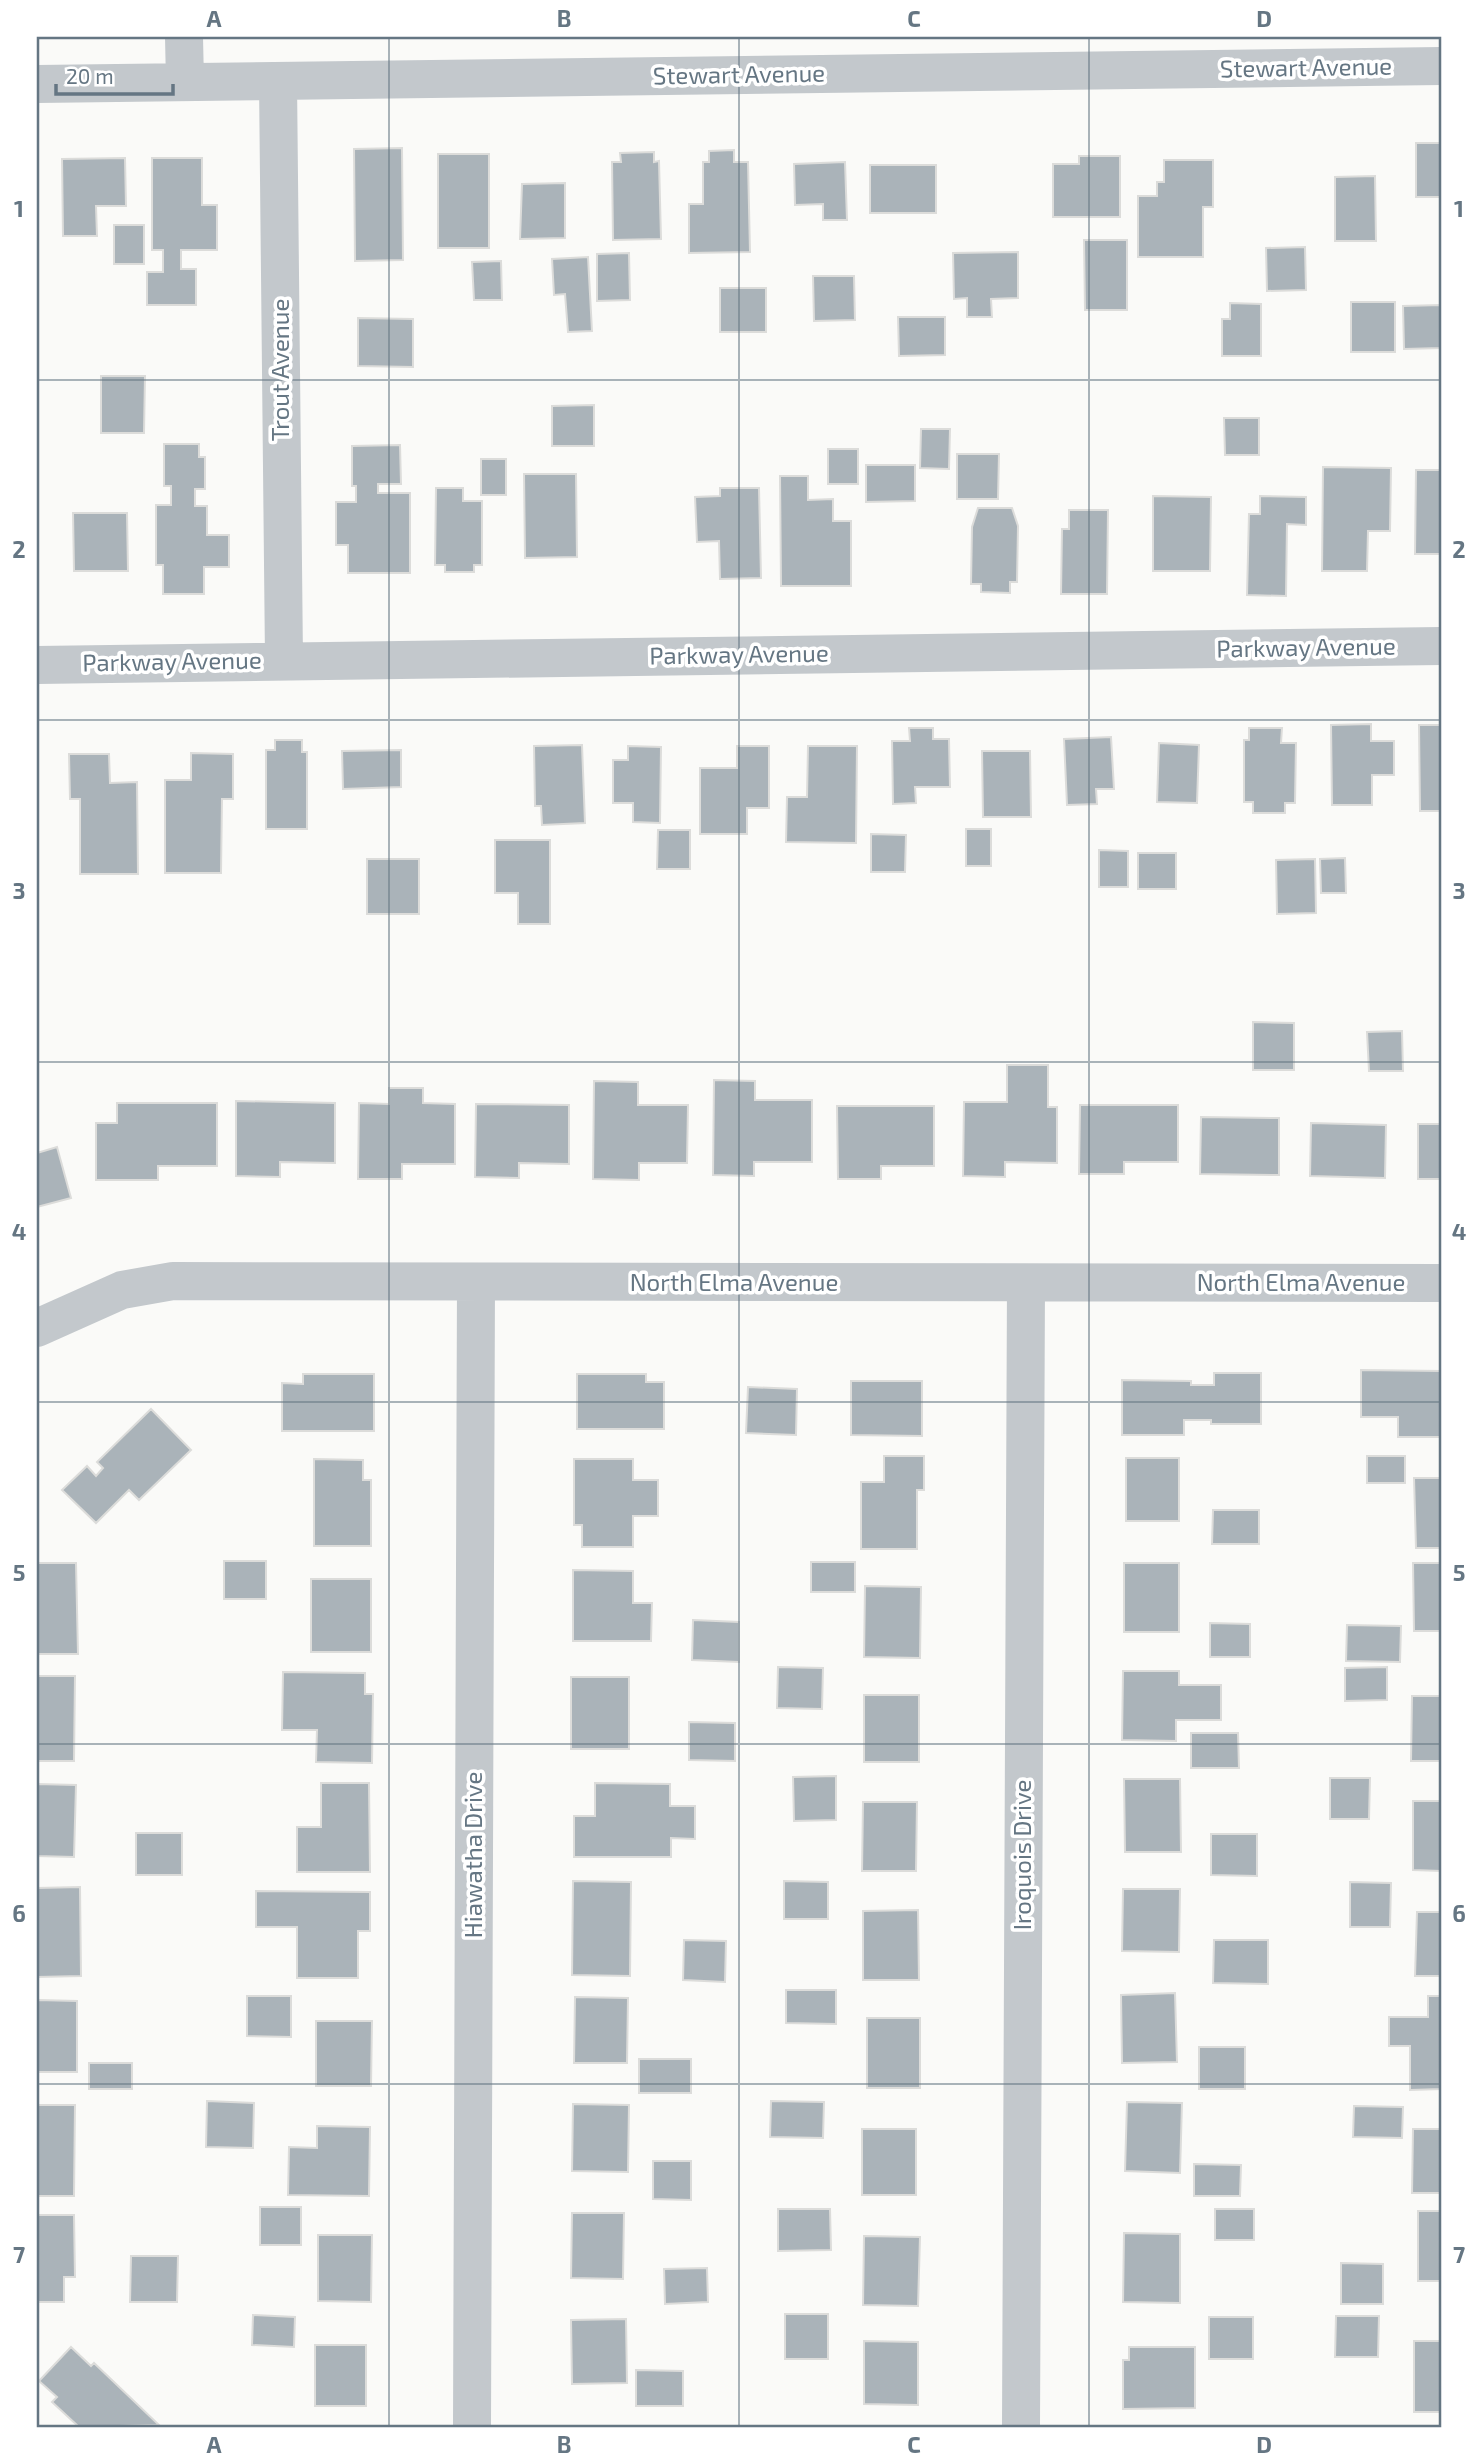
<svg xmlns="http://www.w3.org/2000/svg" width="1478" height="2464" font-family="'Exo 2',sans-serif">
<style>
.building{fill:#aab3b9;stroke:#dcdcda;stroke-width:2}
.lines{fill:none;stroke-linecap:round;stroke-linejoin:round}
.minor{stroke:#c3c8cc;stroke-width:38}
.grid{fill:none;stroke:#657683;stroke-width:2;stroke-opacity:0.55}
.labels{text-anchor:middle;stroke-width:7;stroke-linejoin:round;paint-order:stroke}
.street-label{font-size:24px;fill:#657683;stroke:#fff}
.neatline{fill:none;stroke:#657683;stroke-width:2.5}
.grid-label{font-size:23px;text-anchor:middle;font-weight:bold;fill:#657683}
</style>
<rect width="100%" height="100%" fill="#fafaf8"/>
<path class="building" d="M1416,143H1441V197H1416Z
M402,148L403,260L355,261L354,149Z
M734,150V162H748L750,252L689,253V204H703V162H709V151Z
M654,152V162L659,161L661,239L613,240L612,162H621L620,153Z
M438,154H489V248H438Z
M1079,156H1120V217H1053V164H1079Z
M125,158L126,206H96L97,236H63L62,159Z
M152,158H202V205H217V250H181V269H196V305H147V272H163V250H152Z
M1164,160H1213V207H1203V257H1138V196H1157V182H1164Z
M845,162L847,220H823V204L795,205L794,164Z
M870,165H936V213H870Z
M1375,176L1376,241H1335V177Z
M565,183V238L520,239L522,184Z
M114,225H144V264H114Z
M1084,240H1127V310H1085Z
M1305,247L1306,290L1267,291L1266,248Z
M1018,252V298L991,299L992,317H967V298L954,299L953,253Z
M629,253L630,300L597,301V254Z
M588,257L592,331L568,332L565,294L554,295L552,259Z
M501,261L502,300H474L472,262Z
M813,276H854L855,320L814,321Z
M720,288H766V332H720Z
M1351,302H1395V352H1351Z
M1230,303L1261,304V356H1222V319H1230Z
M1441,305V348L1404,349L1403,306Z
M898,317H945V355L899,356Z
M358,318L413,319V367L358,366Z
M101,376H145L144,433H101Z
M594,405V446H552V406Z
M1224,418H1259V455H1225Z
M921,429H950L949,469L920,468Z
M164,444H199V457H205V489H195V506H207V535H229V567H204V594H163V565H156V505H171V486H164Z
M400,445L401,484H378V493H410V573H348V545H336V502H356V486H352V446Z
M828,449H858V484H828Z
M957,454H999L998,499H957Z
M481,459H506V495H481Z
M866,465H915V501L866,502Z
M1323,467L1391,468L1390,531H1368L1367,571H1322Z
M1416,470H1441V554H1415Z
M524,474H576L577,557L525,558Z
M780,476H808V500L833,499V521H851V586H781Z
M436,488H463V501H482V565H474V572H445V565H435Z
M720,488H759L761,578L720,579L719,541L697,542L695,497L720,496Z
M1153,496L1211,497L1210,571H1153Z
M1260,496L1306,497V525L1287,524L1286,596L1247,595L1249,514H1260Z
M978,508H1012L1018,526L1017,582H1010V593L981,592V584H971L972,527Z
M1069,510H1108L1107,594H1061L1062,529H1069Z
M73,513H127L128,571H74Z
M1371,724V741H1394V775H1372V805H1332L1331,725Z
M1419,725H1441V811H1420Z
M909,728H933V739H949L950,787H915L916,803L893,804L892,741H910Z
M1249,728H1282L1281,743H1296L1295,803H1285V813H1253V802H1244V740H1249Z
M1111,737L1114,789H1096L1097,804L1067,805L1064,739Z
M275,740H302V752H307V829H266V750H275Z
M1159,743L1199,745L1197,803L1157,802Z
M582,745L585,823L542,825L541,806H535L534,746Z
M628,746L661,747L660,823L633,822V803H613V760H628Z
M737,746H769V808H747V834H700V768H737Z
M808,746H857L856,843L786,842L787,797H807Z
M401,750V787L343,789L342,751Z
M982,751H1030L1031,817H983Z
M191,753L233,754V799H222L221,873H165V780H191Z
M69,754H109L110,783L137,782L138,874H80V799H70Z
M966,829H991V866H966Z
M658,830H690V869H657Z
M871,834L906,835L905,872H871Z
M495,840H550V924H518V893H495Z
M1099,850L1128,851V887H1099Z
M1138,853H1176V889H1138Z
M1345,858L1346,893H1321L1320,859Z
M367,859H419V914H367Z
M1315,859L1316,913L1277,914L1276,860Z
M1253,1022L1294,1023V1070H1253Z
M1402,1031L1403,1071H1369L1367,1032Z
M1007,1065H1048V1107H1057V1163L1005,1162V1177L963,1176L964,1102H1007Z
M714,1080L755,1081V1100H812V1162H754V1176L713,1175Z
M594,1081L638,1082V1105H688L687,1163H639V1180L593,1179Z
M389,1088H423V1103L455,1104V1164H402V1179H358L359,1103L389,1104Z
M236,1101L335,1103V1163L280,1162V1177L236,1176Z
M117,1103H217V1166H158V1180H96V1123H117Z
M476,1104L569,1105V1164L519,1163V1178L475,1177Z
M1080,1105H1178V1162H1124V1174H1079Z
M837,1106H934V1166H881V1179H838Z
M1201,1117L1279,1118V1175L1200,1174Z
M1311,1123L1386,1125L1385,1178L1310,1176Z
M1418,1124H1441V1179H1418Z
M57,1147L71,1198L37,1207V1153Z
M1361,1370L1441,1371V1437H1398V1417H1361Z
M1214,1373H1261V1424H1211V1420H1184V1435H1122V1380L1191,1381V1385H1214Z
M303,1374H374V1431H282V1383L303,1384Z
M577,1374H646V1382H664V1429H577Z
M851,1381H922V1436L851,1435Z
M748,1387L797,1389L796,1435L746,1433Z
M151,1409L191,1450L139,1500L129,1490L96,1523L62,1490L87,1466L96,1476L103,1468L97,1462Z
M884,1456H924V1490H917V1549H861V1482H884Z
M1367,1456H1405V1483H1367Z
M1126,1458H1179V1521H1126Z
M314,1459L363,1460V1480H371V1546H314Z
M574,1459H633V1480H658V1516H633V1547H582V1525H574Z
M1414,1478H1441V1548H1416Z
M1213,1510H1259V1544H1212Z
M224,1561H266V1599H224Z
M811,1562H855V1592H811Z
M37,1563H76L78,1654H37Z
M1124,1563H1179V1632H1124Z
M1413,1563H1441V1631H1414Z
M573,1570L633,1571V1603H652L651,1641H573Z
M311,1579H371V1652H311Z
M865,1586L921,1587L920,1658L864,1657Z
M693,1620L739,1622V1662L692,1660Z
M1210,1623L1250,1624V1657H1210Z
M1347,1625L1401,1626L1400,1662L1346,1661Z
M778,1667L823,1668L822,1709L777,1708Z
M1387,1667V1700L1345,1701V1668Z
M1123,1671H1179V1685H1221V1720H1176V1741L1122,1740Z
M283,1672L365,1673V1694H373L372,1763L316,1762L317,1730H282Z
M37,1676H75L74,1761H37Z
M571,1677H629V1749H571Z
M864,1695H919V1762H864Z
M1412,1696H1441V1761H1411Z
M689,1722L735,1723V1761L689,1760Z
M1191,1733H1238L1239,1768H1191Z
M836,1776V1820L794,1821L793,1777Z
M1330,1778H1370L1369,1819H1330Z
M1124,1779H1180L1181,1852H1125Z
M321,1783H369L370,1872H297V1827H321Z
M595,1783L670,1784V1806H695V1839L671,1838V1857H574V1816H595Z
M37,1784L76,1785L74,1857L37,1856Z
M1413,1801H1441V1871L1413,1870Z
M863,1802H917L916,1871H862Z
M136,1833H182V1875H136Z
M1211,1834H1257V1876L1211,1875Z
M573,1881L631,1882L630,1976L572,1975Z
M784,1881L828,1882V1919H784Z
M1350,1882L1391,1883L1390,1927H1350Z
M80,1887L81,1976L37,1977V1888Z
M1123,1889H1180L1179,1952L1122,1951Z
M256,1891L370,1892V1931H358V1978H297V1927H256Z
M918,1910L919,1980H863V1911Z
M1417,1912H1441V1976H1415Z
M684,1940L726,1941L725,1982L683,1980Z
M1214,1940H1268V1984L1213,1983Z
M786,1990H836V2024L786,2023Z
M1175,1993L1177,2062L1122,2063L1121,1995Z
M247,1996H291V2037L247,2036Z
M1428,1996H1441V2089L1410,2090V2046H1389V2017H1428Z
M575,1997L628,1998L627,2063H574Z
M37,2000L77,2001V2072H37Z
M867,2018H920V2088H867Z
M316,2021H372L371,2086H316Z
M1199,2047H1245V2089H1199Z
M639,2059H691V2093H639Z
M89,2063H132V2089H89Z
M207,2101L254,2103L253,2148L206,2147Z
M771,2101L824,2102L823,2138L770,2137Z
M1127,2102L1182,2103L1180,2173L1125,2171Z
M573,2104L629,2105L628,2172L572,2171Z
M37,2105H75L74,2196H37Z
M1354,2106L1403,2107L1402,2138L1353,2137Z
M317,2126L370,2127L369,2196L288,2195L289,2147L317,2148Z
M862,2129H916V2195H862Z
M1413,2129H1441V2193H1412Z
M653,2161H691V2200L653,2199Z
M1194,2164L1241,2165L1240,2196H1194Z
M260,2207H301V2245H260Z
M778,2209H830L831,2250L778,2251Z
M1215,2209H1254V2240H1215Z
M1418,2211H1441V2281H1418Z
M572,2213H624L623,2279L571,2278Z
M37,2215H74L75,2277H64V2302H37Z
M1124,2233L1180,2234V2303L1123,2302Z
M318,2235H372L371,2302L318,2301Z
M864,2236L920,2237L918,2306L863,2305Z
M131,2256H178L177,2302H130Z
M1341,2263L1383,2264V2304H1341Z
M707,2268L708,2302L665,2304L664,2269Z
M785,2314H828V2359H785Z
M253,2315L295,2317L294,2347L252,2345Z
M1336,2316H1379L1378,2357H1335Z
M1209,2317H1253V2359H1209Z
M626,2319L627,2383L572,2384L571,2320Z
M864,2341L918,2342V2405L864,2404Z
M1414,2341H1441V2412H1414Z
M315,2345H366V2406H315Z
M71,2347L91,2366L94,2363L159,2425L79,2427L52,2402L57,2397L39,2381Z
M1129,2347H1195V2408L1123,2409V2360H1129Z
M636,2370L683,2371V2406H636Z"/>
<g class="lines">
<path class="minor" d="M184,37L185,82
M278,81L284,660
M37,84L1441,66
M37,665L1441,646
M37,1328L122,1290L173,1281L1441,1283
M472,2427L476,1282
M1021,2427L1026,1283"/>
</g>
<path class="grid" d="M389,37V2427M739,37V2427M1089,37V2427M37,380H1441M37,720H1441M37,1062H1441M37,1402H1441M37,1744H1441M37,2084H1441"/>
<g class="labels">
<g class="street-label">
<text transform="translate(1306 68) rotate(-1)" y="8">Stewart Avenue</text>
<text transform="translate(739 75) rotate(-1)" y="8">Stewart Avenue</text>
<text transform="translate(281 370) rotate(-90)" y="8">Trout Avenue</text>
<text transform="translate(1306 648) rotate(-1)" y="8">Parkway Avenue</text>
<text transform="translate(739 655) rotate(-1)" y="8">Parkway Avenue</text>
<text transform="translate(172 662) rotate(-1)" y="8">Parkway Avenue</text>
<text x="734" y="1291">North Elma Avenue</text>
<text x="1301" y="1291">North Elma Avenue</text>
<text transform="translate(474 1855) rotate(-90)" y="8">Hiawatha Drive</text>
<text transform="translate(1023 1855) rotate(-90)" y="8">Iroquois Drive</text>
</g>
</g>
<rect width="1478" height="2464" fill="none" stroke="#ffffff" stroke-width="77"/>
<path d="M56 84v10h117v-10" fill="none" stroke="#657683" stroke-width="3.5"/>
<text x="66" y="84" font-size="21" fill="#657683" stroke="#ffffff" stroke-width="5" paint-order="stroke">20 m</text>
<rect x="38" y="38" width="1402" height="2388" class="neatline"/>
<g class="grid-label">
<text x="214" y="27">A</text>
<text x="564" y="27">B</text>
<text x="914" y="27">C</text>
<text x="1264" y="27">D</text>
<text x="19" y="217">1</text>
<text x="1459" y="217">1</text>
<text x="19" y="558">2</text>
<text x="1459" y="558">2</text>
<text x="19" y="899">3</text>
<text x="1459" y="899">3</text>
<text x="19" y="1240">4</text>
<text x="1459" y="1240">4</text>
<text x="19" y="1581">5</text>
<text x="1459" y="1581">5</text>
<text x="19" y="1922">6</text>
<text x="1459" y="1922">6</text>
<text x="19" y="2263">7</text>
<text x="1459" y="2263">7</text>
<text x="214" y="2453">A</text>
<text x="564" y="2453">B</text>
<text x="914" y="2453">C</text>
<text x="1264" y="2453">D</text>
</g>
</svg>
